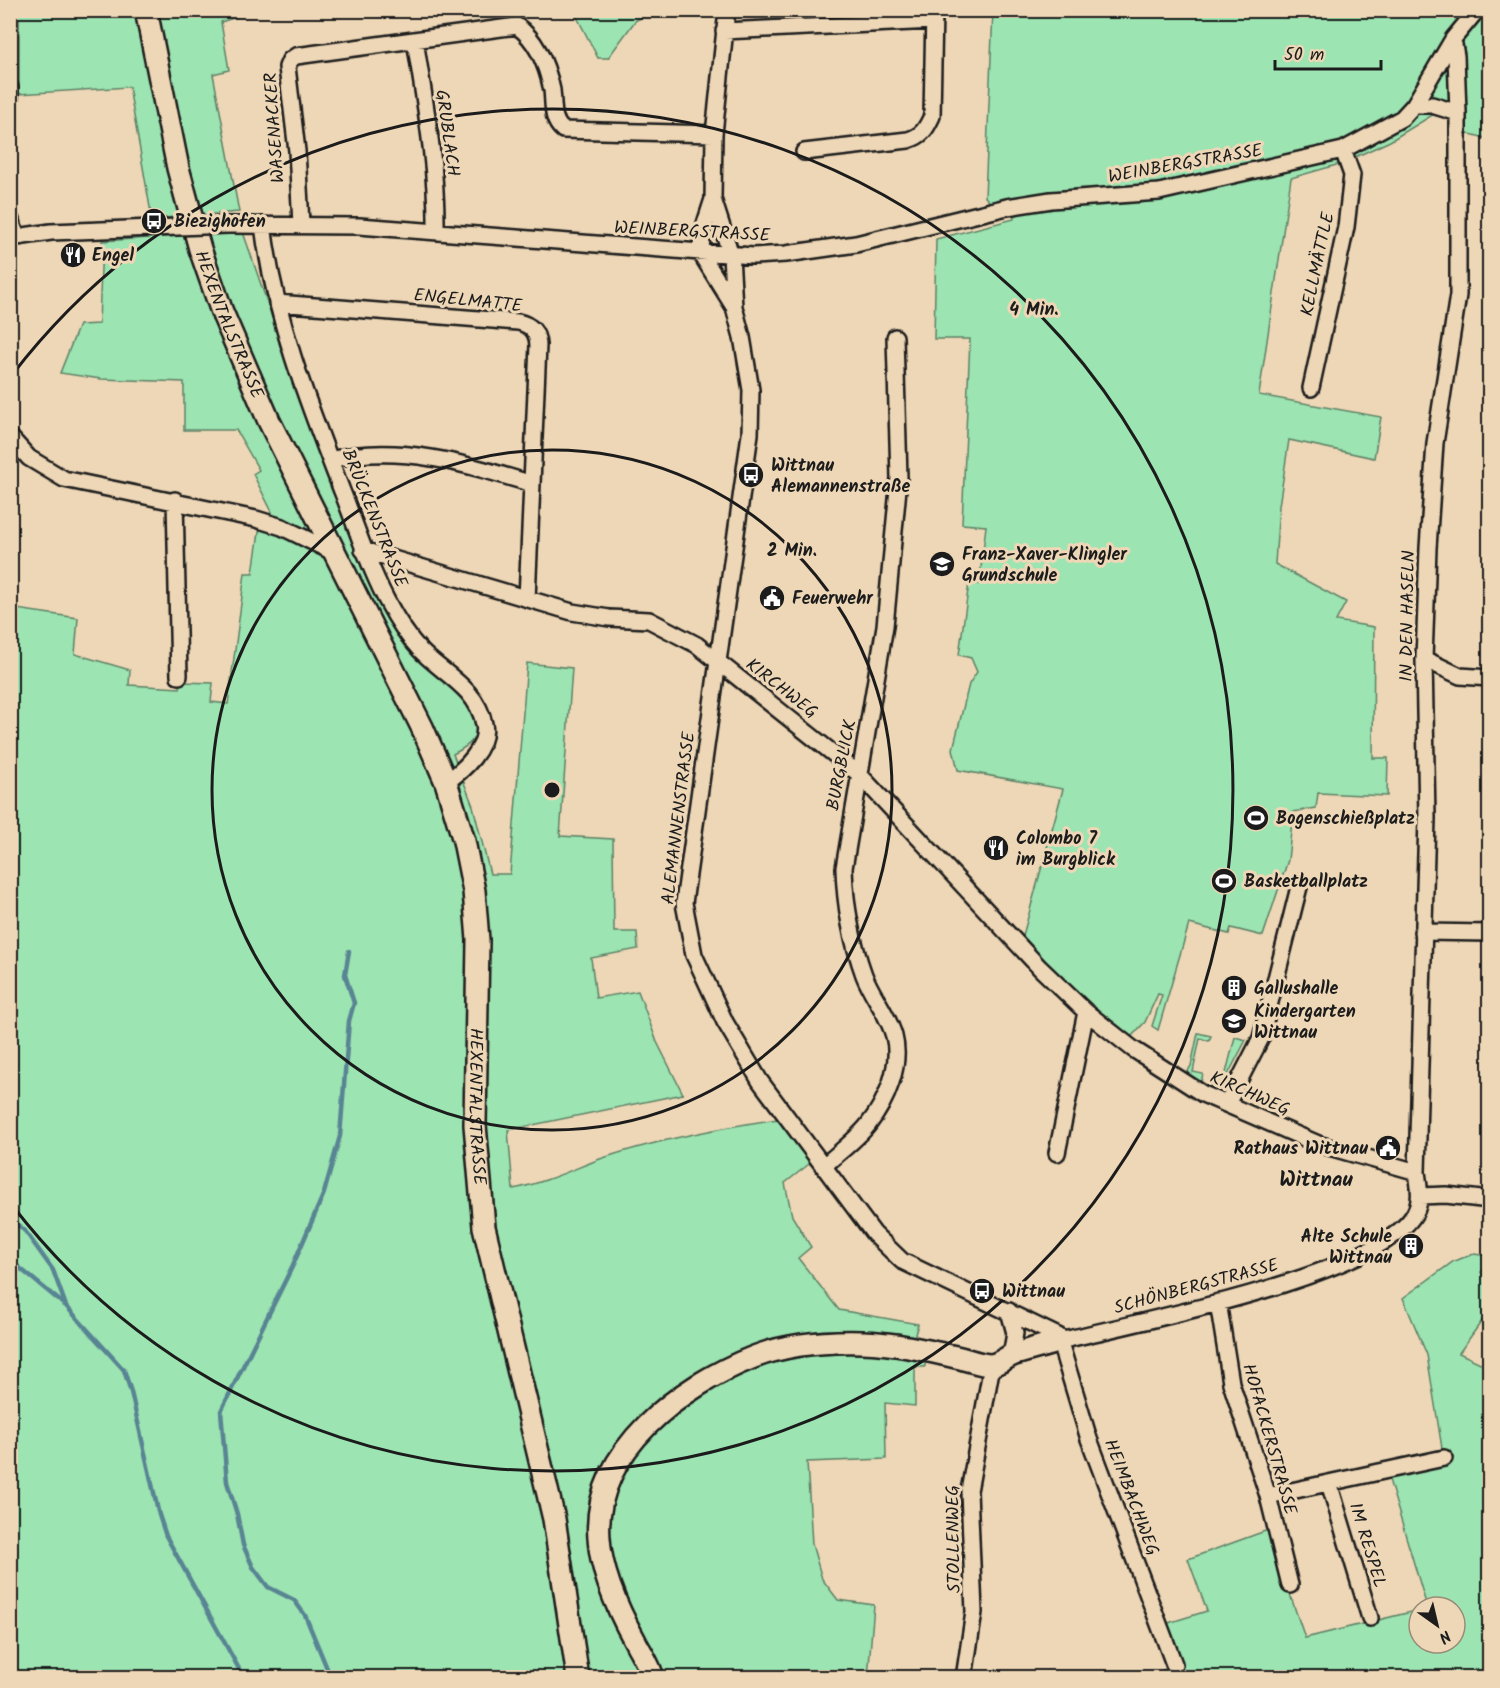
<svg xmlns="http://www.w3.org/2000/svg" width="1500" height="1688" font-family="Kalam,sans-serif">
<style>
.green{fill:#9ce4b1;stroke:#5c8066;stroke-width:1.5}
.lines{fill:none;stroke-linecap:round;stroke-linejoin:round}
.stream{stroke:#598493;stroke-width:4.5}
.street-casing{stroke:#1c1c1c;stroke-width:20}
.secondary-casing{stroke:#1c1c1c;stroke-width:26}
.street{stroke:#eed7b6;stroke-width:15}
.secondary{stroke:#eed7b6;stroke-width:21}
.street-bridge-casing{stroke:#1c1c1c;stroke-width:20;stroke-linecap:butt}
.street-bridge{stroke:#eed7b6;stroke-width:15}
.ring{fill:none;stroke:#1c1c1c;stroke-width:3}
.labels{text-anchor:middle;stroke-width:6;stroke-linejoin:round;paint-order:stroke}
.street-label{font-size:18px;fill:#1c1c1c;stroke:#eed7b6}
.poi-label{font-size:18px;font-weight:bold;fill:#1c1c1c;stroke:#eed7b6;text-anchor:start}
.quarter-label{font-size:21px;font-weight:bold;fill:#1c1c1c;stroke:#eed7b6}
.centre{fill:#1c1c1c;stroke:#eed7b6;stroke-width:3}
.ring-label{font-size:18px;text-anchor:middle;font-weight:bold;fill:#1c1c1c;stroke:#eed7b6;stroke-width:6;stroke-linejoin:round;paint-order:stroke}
</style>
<rect width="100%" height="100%" fill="#eed7b6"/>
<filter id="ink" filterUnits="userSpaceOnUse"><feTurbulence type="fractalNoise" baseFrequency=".0167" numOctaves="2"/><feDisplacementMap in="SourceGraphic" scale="12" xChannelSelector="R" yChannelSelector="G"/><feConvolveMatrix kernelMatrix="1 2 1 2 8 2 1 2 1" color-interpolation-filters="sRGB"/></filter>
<g filter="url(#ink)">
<path class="green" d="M11,10L255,11L221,22L229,70L213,74L239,212L152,219L129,87L19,94V19L11,17Z
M574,11H653L635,21L608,58H598Z
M993,11H1489V139L1466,133L1465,122L1434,114L1390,141L1340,164L1291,178L1259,395L1381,417L1374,458L1289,440L1279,506L1275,564L1346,602L1336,621L1374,627L1373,758H1388L1387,796L1318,793L1316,808L1293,812L1288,860L1263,936L1231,928L1229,934L1189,924L1158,1030L1152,1026L1162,995L1158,994L1145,1022L1130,1038L1081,998L1022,939L1063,789L958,770L953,749L969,684L977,672L971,658L959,655L969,583L979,584L986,526L962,524L970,339H934L936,239L1014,219L1011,200L992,204L985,197Z
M243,232L294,381L372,589L407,643L474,711C483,735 473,744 453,754L473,806L490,874H510L527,663L572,668L560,836L613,839L614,932H637L638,949L591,958L596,998L638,991L657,1042L683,1094L508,1130L513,1189C544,1183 571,1170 600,1159C657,1140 718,1128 778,1119L813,1161L785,1183L792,1216L811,1247L798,1258L839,1310L918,1324L914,1338L925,1358V1367H915V1406L885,1403L886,1459L807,1462L812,1544L822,1579L838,1600L874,1605L868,1677H11L10,608L78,618L75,654L130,670L129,685L180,688L181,682L213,683L211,702L228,704L245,573H253L260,525L272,517V512L253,474L259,470L236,430H184V382L101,379L60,373L79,325L99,324L102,241Z
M1198,1033L1211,1036L1209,1041L1200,1038L1193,1072L1203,1074L1201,1082L1186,1074L1191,1066Z
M1235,1037L1246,1040L1222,1086L1211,1087L1212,1079L1224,1081Z
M1474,1254L1488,1256L1486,1267L1481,1272L1485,1277L1489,1274V1311L1459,1353L1489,1367V1677L1146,1678L1182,1661L1165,1624L1207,1611L1188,1559L1268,1530L1305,1638L1419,1610V1643H1455V1607H1427L1387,1473L1444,1461L1427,1355L1403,1298L1454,1261Z"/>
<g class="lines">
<path class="stream" d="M10,1218L25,1231L53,1270L66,1306L124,1370L131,1392L159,1515L166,1536L244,1678
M10,1260L66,1306
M331,1678L305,1615L294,1600L268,1587L253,1567L243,1545L237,1514L227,1482L221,1411L293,1265L324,1193L340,1136L349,1021L354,1003L345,975L349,951"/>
<g class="street-casing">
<path id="street" d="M727,10L714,134L713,199L702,233L701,254L734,307
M724,31L934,21
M415,40C425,104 437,166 436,231
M10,87V98
M1414,105H1432L1458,113
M804,152L908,140C922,136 926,129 932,116L934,10
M713,199L731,255L734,307L742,337L751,390L750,434L684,903L694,955L725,1022L760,1081L874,1234L902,1261L1058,1336L1089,1439L1174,1664
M10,218L17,237
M301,224L297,151L287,67L290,60L296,56L517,26C538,41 547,66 552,90C554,105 551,120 563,130L714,134
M228,225L359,226L753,256L786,254L856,244L1007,207L1051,200L1159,192L1343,150L1402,118L1414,105L1453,39L1477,10
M263,225C274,317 309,406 342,491C357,528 368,566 387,601C396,618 407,636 420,650C443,674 477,688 484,724C489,747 463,771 446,782
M17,237L51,232L153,228
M277,303L518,322C531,325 537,331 538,345L527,599
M1311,388L1346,227L1352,175L1343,150
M10,437L29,458L64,479L256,519L282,527L335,553
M330,460C398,443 467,464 532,484
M175,500L179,676
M363,550L572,612L609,618L649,620L697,645L859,774L1040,968L1086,1012L1133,1049L1203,1094L1318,1144L1417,1172
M1424,659L1460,676L1490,678
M1422,932L1490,933
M1227,1104L1261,1038L1300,883
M1057,1153L1086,1012
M824,1166C838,1153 856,1140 868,1125C886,1102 902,1066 894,1036C888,1014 872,996 864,975C851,939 845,905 844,868L885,626L899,478L895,337
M1420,1196L1446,1195L1490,1200
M1218,1302L1231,1383L1268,1496L1290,1585
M1009,1311L1015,1333L1011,1356
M1060,1341C1133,1323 1382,1275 1415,1213C1422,1200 1419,1186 1417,1172L1427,818L1424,659L1428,548L1435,443L1458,295V113L1456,56L1453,39
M1329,1483L1370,1618
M1268,1496L1444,1458
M964,1678L974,1612L969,1491L992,1365"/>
</g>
<g class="secondary-casing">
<g id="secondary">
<path id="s1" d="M146,10L178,168L200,249L222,312L269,421L422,727L446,782L464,841L474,891L478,940L475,1125L484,1227L554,1519L578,1678"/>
<path d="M653,1678C649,1664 641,1653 635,1641C619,1612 601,1572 599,1538C592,1451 682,1385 754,1357C788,1344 826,1341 862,1342C894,1343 925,1350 956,1357C966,1359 981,1365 991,1365C998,1364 1006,1358 1012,1355C1028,1350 1044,1346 1060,1341"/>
</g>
</g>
<use href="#street" class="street"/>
<use href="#secondary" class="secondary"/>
<g class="street-bridge-casing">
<path id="street-bridge" d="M153,228L228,225"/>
</g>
<use href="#street-bridge" class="street-bridge"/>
</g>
</g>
<g class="ring">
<circle cx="552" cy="790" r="340"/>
<path d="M12 375A681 681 0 1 1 12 1205"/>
</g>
<defs>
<g id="bus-disc" transform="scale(1.35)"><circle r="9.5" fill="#1c1c1c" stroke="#eed7b6"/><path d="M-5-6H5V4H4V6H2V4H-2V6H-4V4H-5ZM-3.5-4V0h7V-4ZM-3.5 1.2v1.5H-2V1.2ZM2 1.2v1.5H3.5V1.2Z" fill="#fff"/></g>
<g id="restaurant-disc" transform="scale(1.35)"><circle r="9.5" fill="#1c1c1c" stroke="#eed7b6"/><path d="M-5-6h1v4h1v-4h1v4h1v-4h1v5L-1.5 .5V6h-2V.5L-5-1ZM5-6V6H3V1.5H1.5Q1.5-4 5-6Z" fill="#fff"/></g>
<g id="school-disc" transform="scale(1.35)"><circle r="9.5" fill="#1c1c1c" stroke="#eed7b6"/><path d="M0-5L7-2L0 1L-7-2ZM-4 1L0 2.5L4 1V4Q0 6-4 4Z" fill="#fff"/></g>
<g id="civic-disc" transform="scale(1.35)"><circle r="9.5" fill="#1c1c1c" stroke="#eed7b6"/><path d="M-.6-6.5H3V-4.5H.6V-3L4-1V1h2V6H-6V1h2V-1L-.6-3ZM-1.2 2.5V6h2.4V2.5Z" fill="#fff"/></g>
<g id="stadium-disc" transform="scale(1.35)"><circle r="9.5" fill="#1c1c1c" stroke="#eed7b6"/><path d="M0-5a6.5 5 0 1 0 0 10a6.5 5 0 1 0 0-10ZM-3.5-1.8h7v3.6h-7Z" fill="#fff"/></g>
<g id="building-disc" transform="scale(1.35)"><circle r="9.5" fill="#1c1c1c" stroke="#eed7b6"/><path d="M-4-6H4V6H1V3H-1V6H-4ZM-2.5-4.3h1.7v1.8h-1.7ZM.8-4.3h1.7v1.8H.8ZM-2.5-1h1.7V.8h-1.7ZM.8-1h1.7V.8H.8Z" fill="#fff"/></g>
</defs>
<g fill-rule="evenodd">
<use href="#bus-disc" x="154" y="221"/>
<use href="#restaurant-disc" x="73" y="255"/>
<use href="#bus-disc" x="751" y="475"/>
<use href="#school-disc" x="942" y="564"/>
<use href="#civic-disc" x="772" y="598"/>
<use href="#stadium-disc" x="1256" y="818"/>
<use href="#restaurant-disc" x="996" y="848"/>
<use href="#stadium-disc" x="1224" y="881"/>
<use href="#building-disc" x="1234" y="988"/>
<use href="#school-disc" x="1234" y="1021"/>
<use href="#civic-disc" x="1388" y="1148"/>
<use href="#building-disc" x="1411" y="1246"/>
<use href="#bus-disc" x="982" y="1291"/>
</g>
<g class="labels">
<g class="street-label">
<text transform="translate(274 128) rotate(-94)" y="6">WASENACKER</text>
<text transform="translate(448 133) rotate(82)" y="6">GRUBLACH</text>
<text transform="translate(1185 163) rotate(-10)" y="6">WEINBERGSTRASSE</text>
<text transform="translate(692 231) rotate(3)" y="6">WEINBERGSTRASSE</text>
<text transform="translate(1317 264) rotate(-78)" y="6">KELLMÄTTLE</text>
<text transform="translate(468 300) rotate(6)" y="6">ENGELMATTE</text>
<text dy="6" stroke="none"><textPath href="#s1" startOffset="326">HEXENTALSTRASSE</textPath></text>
<text transform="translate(375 518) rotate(68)" y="6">BRÜCKENSTRASSE</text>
<text transform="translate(1407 616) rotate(-89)" y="6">IN DEN HASELN</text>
<text transform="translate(782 688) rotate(38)" y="6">KIRCHWEG</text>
<text transform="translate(841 765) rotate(-79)" y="6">BURGBLICK</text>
<text transform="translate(678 818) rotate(-83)" y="6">ALEMANNENSTRASSE</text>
<text transform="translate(1250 1093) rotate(24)" y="6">KIRCHWEG</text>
<text dy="6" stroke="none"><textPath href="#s1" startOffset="1161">HEXENTALSTRASSE</textPath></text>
<text transform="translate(1196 1286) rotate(-15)" y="6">SCHÖNBERGSTRASSE</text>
<text transform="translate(1270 1439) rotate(74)" y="6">HOFACKERSTRASSE</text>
<text transform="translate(1132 1497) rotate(69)" y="6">HEIMBACHWEG</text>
<text transform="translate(953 1539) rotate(-91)" y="6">STOLLENWEG</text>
<text transform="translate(1368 1545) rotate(73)" y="6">IM RESPEL</text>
</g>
<g class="poi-label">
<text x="174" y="227">Biezighofen</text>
<text x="92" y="261">Engel</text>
<text x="771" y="471">Wittnau<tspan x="771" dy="21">Alemannenstraße</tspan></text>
<text x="962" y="560">Franz-Xaver-Klingler<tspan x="962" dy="21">Grundschule</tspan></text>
<text x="792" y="604">Feuerwehr</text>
<text x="1276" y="824">Bogenschießplatz</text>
<text x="1016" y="844">Colombo 7<tspan x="1016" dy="21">im Burgblick</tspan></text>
<text x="1244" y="887">Basketballplatz</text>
<text x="1254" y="994">Gallushalle</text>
<text x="1254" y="1017">Kindergarten<tspan x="1254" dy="21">Wittnau</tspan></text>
<text x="1368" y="1154" text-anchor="end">Rathaus Wittnau</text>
<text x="1392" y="1242" text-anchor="end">Alte Schule<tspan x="1392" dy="21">Wittnau</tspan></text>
<text x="1002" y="1297">Wittnau</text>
</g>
<g class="quarter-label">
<text x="1316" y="1186">Wittnau</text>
</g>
</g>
<circle cx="552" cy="790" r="9" class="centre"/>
<g class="ring-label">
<text x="1034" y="315">4 Min.</text>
<text x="792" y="556">2 Min.</text>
</g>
<rect width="1500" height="1688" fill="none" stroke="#eed7b6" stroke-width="36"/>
<rect x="18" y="18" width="1464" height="1652" fill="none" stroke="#1c1c1c" stroke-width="2" filter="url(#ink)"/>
<g transform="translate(1437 1625) rotate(146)"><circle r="28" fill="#eed7b6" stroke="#9a8c78" stroke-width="1.5"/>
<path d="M0-4.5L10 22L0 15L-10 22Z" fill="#1c1c1c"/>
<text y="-9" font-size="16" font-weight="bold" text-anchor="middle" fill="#1c1c1c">N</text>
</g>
<path d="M1275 60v9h106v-9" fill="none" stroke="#1c1c1c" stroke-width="3"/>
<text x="1284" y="60" font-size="18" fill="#1c1c1c" stroke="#eed7b6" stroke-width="4.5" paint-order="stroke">50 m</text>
</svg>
